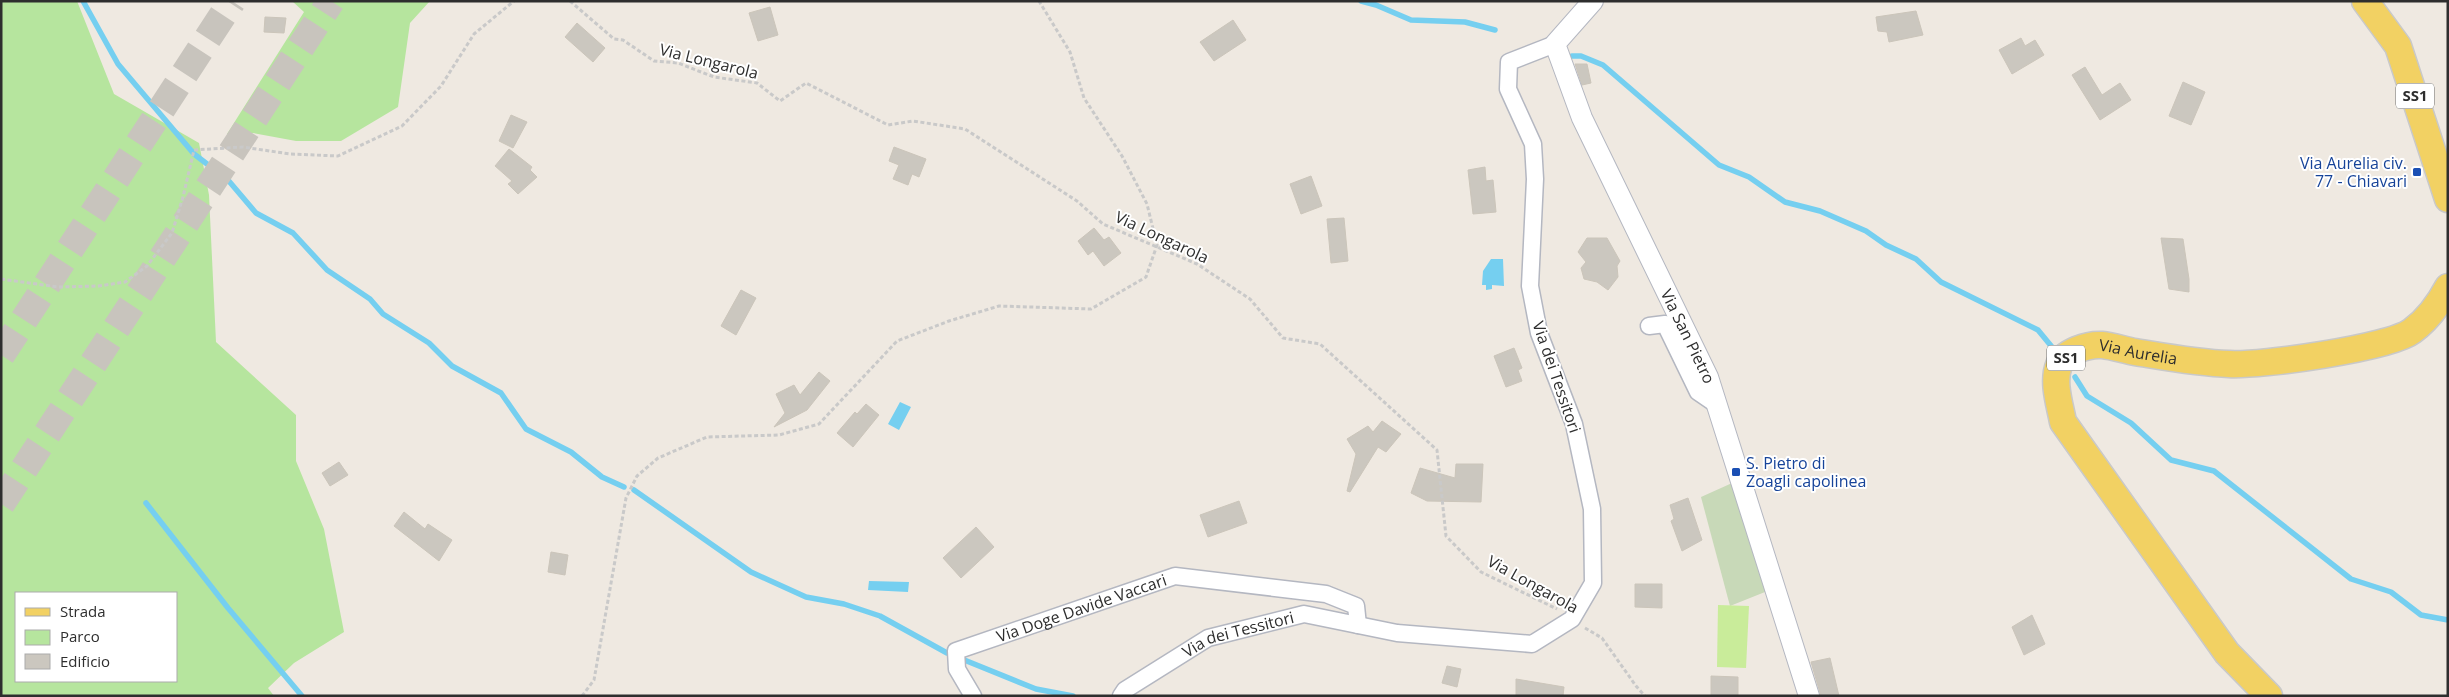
<svg xmlns="http://www.w3.org/2000/svg" width="2449" height="697" font-family="'Open Sans',sans-serif">
<style>
.green{fill:#b6e59e;fill-rule:evenodd}
.cemetery{fill:#c8d9b8}
.pitch{fill:#c9ec9a}
.water{fill:#75cff0}
.lines{fill:none;stroke-linecap:round;stroke-linejoin:round}
.stream{stroke:#75cff0;stroke-width:5.5}
.building{fill:#cbc7bf;stroke:#cbc5ba}
.motorway-tunnel{stroke:#c8c4bd;stroke-width:28;stroke-dasharray:28 14;stroke-linecap:butt}
.minor-casing{stroke:#b4b7c1;stroke-width:19}
.tertiary-casing{stroke:#b4b7c1;stroke-width:22}
.primary-casing{stroke:#c9c9c9;stroke-width:29}
.path{stroke:#c9c9c9;stroke-width:3;stroke-dasharray:4 2.5;stroke-linecap:butt}
.minor{stroke:#fff;stroke-width:16}
.tertiary{stroke:#fff;stroke-width:20}
.primary{stroke:#f2d163;stroke-width:26}
.transit-dot{fill:#1a4fb4;stroke:#fff;stroke-width:2}
.labels{text-anchor:middle;stroke-width:4;stroke-linejoin:round;paint-order:stroke}
.shield{fill:#fff;stroke:#6d6d6d;stroke-width:1}
.shield-label{font-size:15px;font-weight:bold;fill:#2e2e2e}
.street-label{font-size:16px;fill:#2e2e2e;stroke:#fff}
.transit-label{font-size:16px;fill:#164399;stroke:#fff;text-anchor:end}
</style>
<rect width="100%" height="100%" fill="#efe9e1"/>
<path class="green" d="M1,1H77L114,94L199,143L209,195L216,342L296,415V461L324,529L344,632L294,663L268,688L274,696H1ZM16,593H176V681H16Z
M292,1H430L410,23L398,107L341,141H296L253,133L227,134L304,12Z"/>
<path class="cemetery" d="M1741,479L1775,588L1730,606L1701,497Z"/>
<path class="pitch" d="M1718,605L1749,606L1746,668L1717,667Z"/>
<path class="water" d="M1491,259H1503L1504,286L1492,285V289L1486,290V285H1482L1483,271Z
M900,402L911,407L899,430L888,424Z
M869,581L909,582L908,592L868,590Z"/>
<g class="lines">
<path class="stream" d="M83,1L118,64L194,154L228,180L256,213L293,233L327,270L370,299L383,314L429,343L452,366L501,393L526,429L571,452L602,477L624,487
M1361,1L1376,5L1411,20L1465,22L1495,30
M1572,56H1581L1603,65L1719,165L1749,177L1785,202L1820,211L1866,231L1886,245L1916,259L1941,282L2038,330L2052,347
M2075,377L2087,396L2131,423L2171,460L2214,471L2351,579L2391,592L2421,615L2448,620
M634,490L751,572L806,597L844,604L880,616L947,653L1036,689L1073,696
M146,503L228,608L302,696"/>
</g>
<path class="building" d="M770,7L778,35L758,41L749,13Z
M1916,11L1923,35L1889,42L1887,32L1878,31L1876,17Z
M265,17L286,18L284,33L264,32Z
M1233,20L1246,40L1214,61L1200,42Z
M577,23L605,48L593,62L565,37Z
M2021,38L2025,46L2035,40L2044,55L2012,74L1999,50Z
M1575,64H1587L1591,83L1582,85Z
M2085,67L2102,95L2120,83L2131,100L2100,120L2072,75Z
M2183,82L2205,92L2191,125L2169,116Z
M511,115L527,122L513,148L499,141Z
M894,147L926,159L919,177L912,174L908,185L893,179L899,165L889,161Z
M509,149L532,167L530,170L537,177L518,194L508,184L512,181L495,166Z
M1485,167L1486,181L1493,180L1496,212L1473,214L1468,170Z
M1311,176L1322,206L1301,214L1290,184Z
M1344,218L1348,261L1331,263L1327,219Z
M1094,228L1104,240L1109,237L1121,253L1104,266L1093,251L1088,255L1078,241Z
M1587,238H1607L1620,261L1617,266L1618,277L1608,290L1597,282L1584,279L1581,268L1586,262L1578,252Z
M2161,238L2183,239L2189,279V292L2169,289Z
M741,290L756,298L736,335L721,326Z
M1514,348L1522,368L1518,370L1522,381L1506,387L1494,356Z
M819,372L830,381L807,410L774,427L785,413L776,394L794,385L800,395Z
M866,404L879,415L853,447L837,433L855,412L857,414Z
M1382,421L1401,434L1386,452L1378,447L1350,492L1347,491L1356,454L1347,439L1368,426L1373,432Z
M339,462L348,475L330,486L322,473Z
M1456,464H1483L1481,502L1427,501L1411,493L1420,468L1455,478Z
M1688,498L1702,540L1682,551L1671,521L1674,519L1670,505Z
M1239,501L1247,523L1208,537L1200,515Z
M404,512L425,529L428,524L452,540L439,561L394,526Z
M976,527L994,547L961,578L943,558Z
M551,552L568,555L565,575L548,572Z
M1635,584H1662V608L1635,607Z
M2032,615L2045,644L2024,655L2012,627Z
M1830,658L1839,696H1821L1811,662Z
M1447,666L1461,669L1457,687L1442,683Z
M1711,676L1738,677V696H1711Z
M1516,679L1564,687L1563,696H1516Z"/>
<g class="lines">
<path class="motorway-tunnel" d="M1,355L232,1
M1,504L331,1"/>
<g class="minor-casing">
<g id="minor">
<path d="M1649,326L1665,324L1698,392L1717,405"/>
<path id="s1" d="M973,696L957,669L956,651L1175,576L1326,594L1356,606L1358,625"/>
<path id="s2" d="M1121,696L1125,690L1208,638L1304,614L1397,633L1532,644L1572,619L1593,583L1592,509L1574,424L1539,333L1530,286L1535,179L1533,144L1508,89L1509,62L1555,44"/>
</g>
</g>
<g class="tertiary-casing">
<g id="tertiary">
<path id="s3" d="M1593,1L1555,44L1582,118L1708,377L1809,696"/>
</g>
</g>
<g class="primary-casing">
<g id="primary">
<path d="M2365,1L2398,46L2448,199"/>
<path id="s4" d="M2269,696L2227,653L2063,422C2060,405 2052,382 2059,365C2064,352 2088,344 2102,345C2113,346 2124,350 2135,352C2166,357 2198,363 2229,364C2260,366 2390,348 2412,331C2427,320 2439,304 2448,287"/>
</g>
</g>
<path class="path" d="M570,1L614,39L623,40L654,61L678,63L714,77L757,83L780,101L806,83L888,125L913,121L965,129L1077,201L1103,224L1197,264L1250,299L1283,338L1320,344L1437,450L1446,536L1481,572L1557,609
M1,279L58,287L99,286L125,282L147,266L172,233L183,197L194,150L243,147L290,154L338,156L402,126L441,86L474,34L514,1
M1585,628L1602,638L1636,686L1645,696
M582,696L594,680L626,498L637,476L658,458L707,437L779,435L819,424L897,341L949,321L999,306L1091,309L1146,277L1157,245L1147,204L1122,156L1084,98L1070,52L1039,1"/>
<use href="#minor" class="minor"/>
<use href="#tertiary" class="tertiary"/>
<use href="#primary" class="primary"/>
</g>
<g class="transit-dot">
<rect x="2412" y="167" width="10" height="10" rx="2.5"/>
<rect x="1731" y="467" width="10" height="10" rx="2.5"/>
</g>
<g class="labels">
<g class="shield">
<rect x="2396" y="83.5" width="38" height="25" rx="4"/>
<rect x="2047" y="345.5" width="38" height="25" rx="4"/>
</g>
<g class="shield-label">
<text x="2415" y="101">SS1</text>
<text x="2066" y="363">SS1</text>
</g>
<g class="street-label">
<text transform="translate(709 61) rotate(14)" y="6">Via Longarola</text>
<text transform="translate(1162 237) rotate(25)" y="6">Via Longarola</text>
<text dy="6" stroke="none"><textPath href="#s3" startOffset="379">Via San Pietro</textPath></text>
<text dy="6" stroke="none"><textPath href="#s4" startOffset="488">Via Aurelia</textPath></text>
<text transform="translate(1557 377) rotate(71)" y="6">Via dei Tessitori</text>
<text transform="translate(1533 584) rotate(29)" y="6">Via Longarola</text>
<text dy="6" stroke="none"><textPath href="#s1" startOffset="182">Via Doge Davide Vaccari</textPath></text>
<text dy="6" stroke="none"><textPath href="#s2" startOffset="135">Via dei Tessitori</textPath></text>
</g>
<g class="transit-label">
<text x="2407" y="169">Via Aurelia civ.<tspan x="2407" dy="18">77 - Chiavari</tspan></text>
<text x="1746" y="469" text-anchor="start">S. Pietro di<tspan x="1746" dy="18">Zoagli capolinea</tspan></text>
</g>
</g>
<rect width="2449" height="697" fill="none" stroke="#2e2e2e" stroke-width="5"/>
<rect x="15" y="592" width="162" height="90" fill="#ffffff" stroke="#ababab"/>
<rect x="25" y="608" width="25" height="8" fill="#f2d163" stroke="#ababab"/>
<text x="60" y="617" font-size="15" fill="#2e2e2e">Strada</text>
<rect x="25" y="630" width="25" height="15" fill="#b6e59e" stroke="#ababab"/>
<text x="60" y="642" font-size="15" fill="#2e2e2e">Parco</text>
<rect x="25" y="654" width="25" height="15" fill="#cbc7bf" stroke="#ababab"/>
<text x="60" y="667" font-size="15" fill="#2e2e2e">Edificio</text>
</svg>
